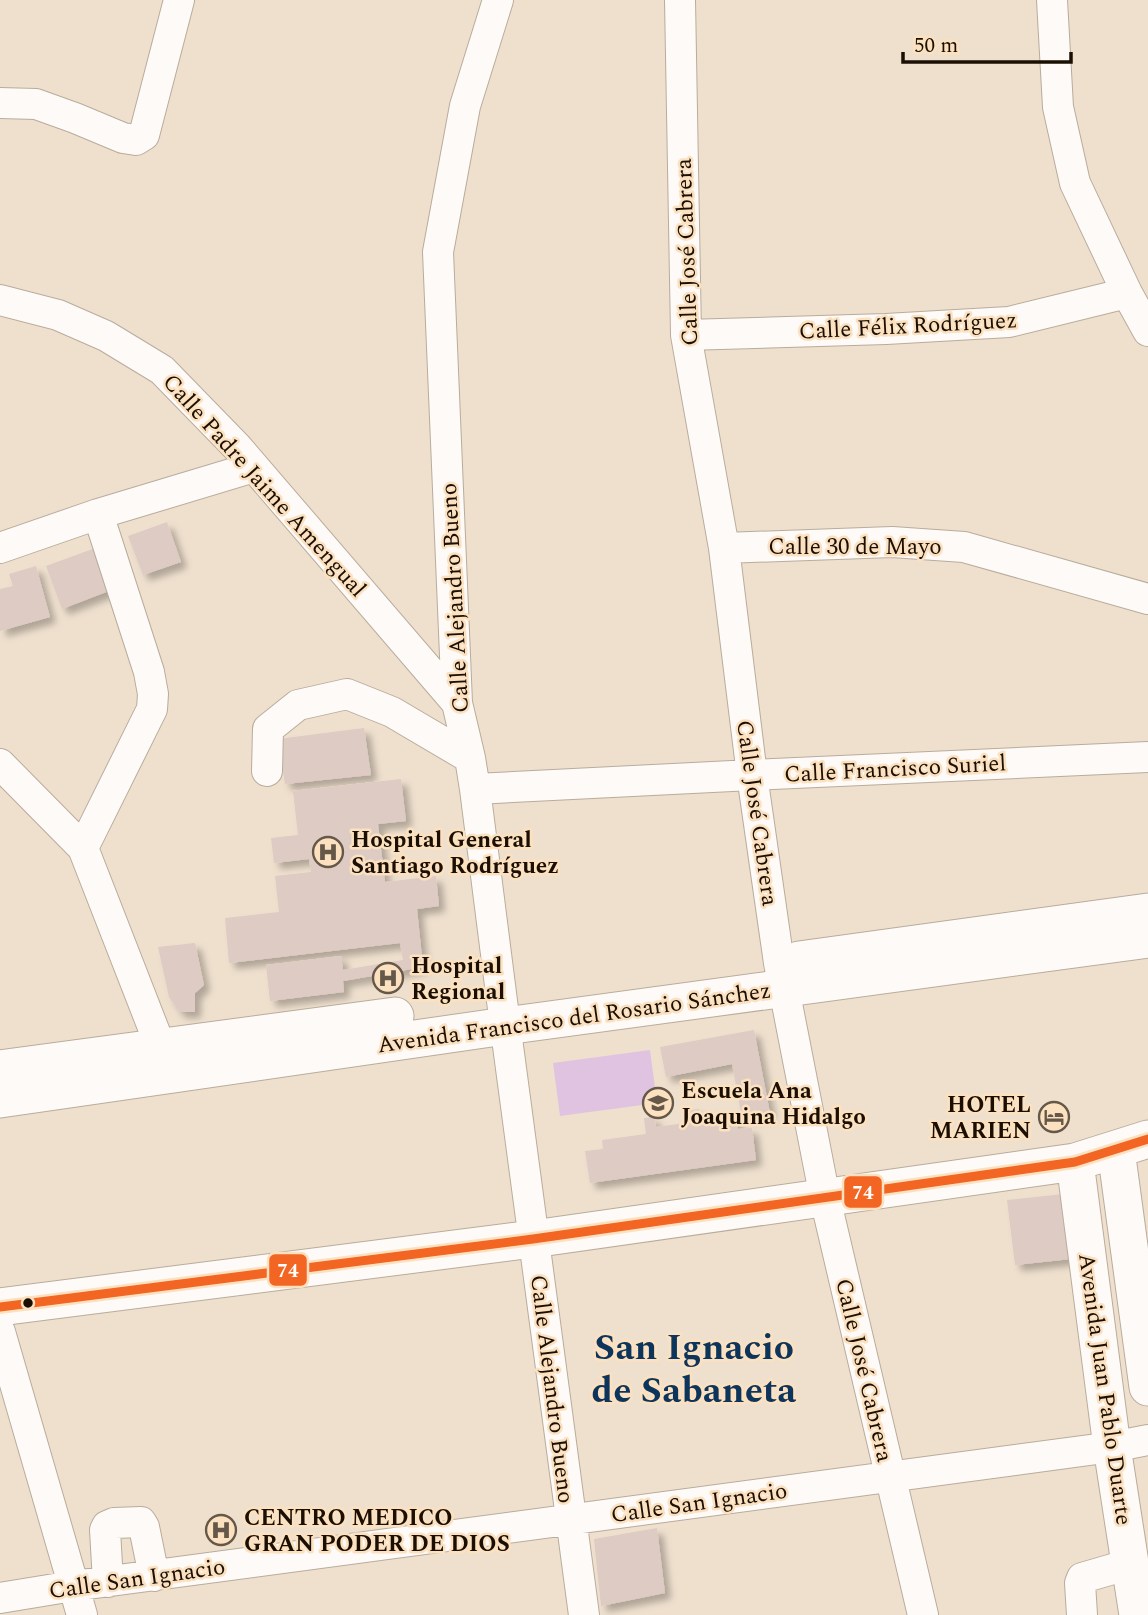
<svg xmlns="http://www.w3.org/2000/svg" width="1148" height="1615" font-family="Spectral,serif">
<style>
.green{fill:#e0c3e0}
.building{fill:#ddcbc4;filter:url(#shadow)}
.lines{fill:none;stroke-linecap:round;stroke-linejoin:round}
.minor-casing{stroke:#b9ac9c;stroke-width:32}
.major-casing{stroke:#b9ac9c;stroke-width:39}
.minor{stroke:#fdfaf8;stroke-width:30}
.major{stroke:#fdfaf8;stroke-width:37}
.bus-1-casing{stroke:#fce1c1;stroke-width:14}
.bus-1{stroke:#f26522;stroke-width:9}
.bus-dot{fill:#1a0f02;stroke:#fce1c1;stroke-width:2.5}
.labels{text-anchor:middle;stroke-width:5;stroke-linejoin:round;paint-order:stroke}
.street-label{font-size:23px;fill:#1a0f02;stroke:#fce1c1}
.poi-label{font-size:23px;font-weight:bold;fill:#1a0f02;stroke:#fce1c1;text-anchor:start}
.town-label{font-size:37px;font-weight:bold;fill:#0d345a;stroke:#fce1c1}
.line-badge{stroke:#fce1c1;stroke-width:2.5}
.badge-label{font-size:19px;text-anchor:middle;font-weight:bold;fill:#fff}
</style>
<defs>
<filter id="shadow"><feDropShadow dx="6" dy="6" stdDeviation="3.5" flood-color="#0004"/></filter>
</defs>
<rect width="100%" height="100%" fill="#efe0ce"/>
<path class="green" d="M650,1050L657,1103L560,1116L553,1063Z"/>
<path class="building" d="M167,522L181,562L143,575L128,536Z
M98,547L114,589L62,609L46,566Z
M36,566L50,617L0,631V589L13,586L9,574Z
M364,728L371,775L285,784L278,739Z
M401,779L406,821L378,824L385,882L436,876L439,906L417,909L423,967L343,981L344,992L270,1001L266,965L341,956L343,970L403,960L400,943L229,963L225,918L279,912L275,876L311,872L309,859L274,863L271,838L298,835L293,791Z
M195,943L204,985L195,993V1012H180L169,997L158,947Z
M754,1030L770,1113L742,1118L732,1064L666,1077L660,1047Z
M699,1109L701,1120L736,1116L738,1129L752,1128L756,1160L590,1183L585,1151L603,1149L602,1140L646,1134L644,1118L654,1117L656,1127L685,1123L683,1111Z
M1064,1194L1071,1259L1015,1265L1007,1200Z
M657,1528L665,1593L601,1606L594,1539Z"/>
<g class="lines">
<g class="minor-casing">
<path id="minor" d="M498,0L465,106L438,252L457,703L470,758L475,789L502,1001L584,1615
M680,0L686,335L724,548L752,775L779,963L825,1198L923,1615
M1052,0L1058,107L1075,183L1127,293L1148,331
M0,103L36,104L75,118L123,138L136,140L144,135L179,0
M0,300L58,315L106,336L162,370L237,447L457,703
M686,335L886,329L1009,322L1127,293
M98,514L149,672L153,694L152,709L83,848L161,1048
M0,548L98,514L254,467
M724,548L892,542L964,547L1148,599
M0,764L83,848
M267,771L268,729L298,705L347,694L392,712L470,758
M475,789L752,775L1148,757
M0,1332L82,1615
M108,1582L105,1530L107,1526L114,1523L141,1522L144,1527L154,1576
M0,1598L73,1586L1112,1447L1148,1440
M1082,1615L1080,1583L1082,1578L1130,1564"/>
</g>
<g class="major-casing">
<path id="major" d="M799,960L1148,912
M0,1069L395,1016
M0,1099L505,1026L1148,939
M1116,1150L1148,1387
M1075,1162L1112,1447L1138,1615
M0,1307L533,1239L1075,1162L1148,1139"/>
</g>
<use href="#minor" class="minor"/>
<use href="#major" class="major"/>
<g class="bus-1-casing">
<path id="bus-1" d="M0,1307L533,1239L1075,1162L1148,1139"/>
</g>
<use href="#bus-1" class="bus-1"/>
</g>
<defs>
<g id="hospital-ring" transform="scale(1.575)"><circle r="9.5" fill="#fce1c1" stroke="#655849" stroke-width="1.5"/><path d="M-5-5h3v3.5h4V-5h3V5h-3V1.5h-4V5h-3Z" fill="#655849"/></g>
<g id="school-ring" transform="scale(1.575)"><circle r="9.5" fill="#fce1c1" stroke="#655849" stroke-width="1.5"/><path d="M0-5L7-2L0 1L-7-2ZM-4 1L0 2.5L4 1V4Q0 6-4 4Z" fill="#655849"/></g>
<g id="hotel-ring" transform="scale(1.575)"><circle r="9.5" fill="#fce1c1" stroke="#655849" stroke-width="1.5"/><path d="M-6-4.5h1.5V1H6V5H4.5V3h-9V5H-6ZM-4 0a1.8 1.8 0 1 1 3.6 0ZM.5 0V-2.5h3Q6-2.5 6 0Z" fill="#655849"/></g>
</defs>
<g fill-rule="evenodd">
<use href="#hospital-ring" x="328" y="852"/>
<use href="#hospital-ring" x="388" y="978"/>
<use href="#school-ring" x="658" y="1103"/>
<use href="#hotel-ring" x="1054" y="1117"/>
<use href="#hospital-ring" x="221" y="1530"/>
</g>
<circle class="bus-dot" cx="28" cy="1303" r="6"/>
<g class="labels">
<g class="street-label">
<text transform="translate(686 252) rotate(-92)" y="8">Calle José Cabrera</text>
<text transform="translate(908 325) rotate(-3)" y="8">Calle Félix Rodríguez</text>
<text transform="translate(265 485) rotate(48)" y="8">Calle Padre Jaime Amengual</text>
<text x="855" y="554">Calle 30 de Mayo</text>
<text transform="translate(454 598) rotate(-93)" y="8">Calle Alejandro Bueno</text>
<text transform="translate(895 768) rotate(-3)" y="8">Calle Francisco Suriel</text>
<text transform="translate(758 813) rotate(82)" y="8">Calle José Cabrera</text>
<text transform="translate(574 1017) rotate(-8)" y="8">Avenida Francisco del Rosario Sánchez</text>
<text transform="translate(865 1370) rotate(77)" y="8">Calle José Cabrera</text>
<text transform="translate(553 1389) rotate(83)" y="8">Calle Alejandro Bueno</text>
<text transform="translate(1106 1389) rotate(82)" y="8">Avenida Juan Pablo Duarte</text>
<text transform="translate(699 1502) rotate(-8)" y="8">Calle San Ignacio</text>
<text transform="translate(137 1578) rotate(-8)" y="8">Calle San Ignacio</text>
</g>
<g class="poi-label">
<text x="351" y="847">Hospital General<tspan x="351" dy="26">Santiago Rodríguez</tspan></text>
<text x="411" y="973">Hospital<tspan x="411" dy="26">Regional</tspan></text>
<text x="681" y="1098">Escuela Ana<tspan x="681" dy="26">Joaquina Hidalgo</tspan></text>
<text x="1031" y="1112" text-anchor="end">HOTEL<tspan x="1031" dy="26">MARIEN</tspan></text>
<text x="244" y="1525">CENTRO MEDICO<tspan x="244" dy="26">GRAN PODER DE DIOS</tspan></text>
</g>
<g class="town-label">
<text x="694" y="1359">San Ignacio<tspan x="694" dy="43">de Sabaneta</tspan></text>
</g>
</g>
<g class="line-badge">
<rect x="843" y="1175" width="40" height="34" rx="7" fill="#f26522"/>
<rect x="268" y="1253" width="40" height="34" rx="7" fill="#f26522"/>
</g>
<g class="badge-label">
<text x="863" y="1199">74</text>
<text x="288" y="1277">74</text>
</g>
<path d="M903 52v10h168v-10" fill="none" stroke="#1a0f02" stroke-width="3.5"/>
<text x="914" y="52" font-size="21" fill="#1a0f02" stroke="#fce1c1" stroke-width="5" paint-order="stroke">50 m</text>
</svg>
